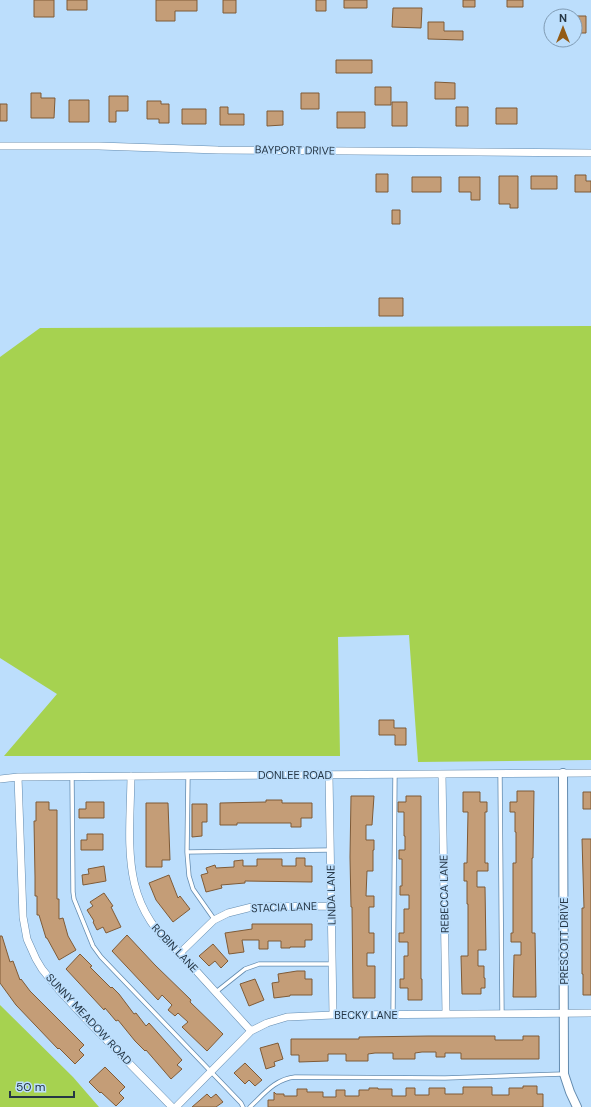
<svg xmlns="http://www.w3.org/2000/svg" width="591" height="1107" font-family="'DM Sans',sans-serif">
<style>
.green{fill:#a6d250}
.building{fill:#c49d77;stroke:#7f5b37}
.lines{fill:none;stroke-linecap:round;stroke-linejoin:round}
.service-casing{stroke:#638baf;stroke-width:5}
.minor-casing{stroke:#638baf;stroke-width:8}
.tertiary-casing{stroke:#638baf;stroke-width:10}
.service{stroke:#fff;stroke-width:3.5}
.minor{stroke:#fff;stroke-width:7}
.tertiary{stroke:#fff;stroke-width:8}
.labels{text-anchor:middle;stroke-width:3.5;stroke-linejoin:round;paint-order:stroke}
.street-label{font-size:11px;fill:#253645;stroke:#bcdefc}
</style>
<rect width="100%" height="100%" fill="#bcdefc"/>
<path class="green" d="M591,326V760L418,762L409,635L338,637L340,756H4L57,694L0,658V357L40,328Z
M0,1005L73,1077L99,1107H0Z"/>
<path class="building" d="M34,0H54V17H34Z
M67,0H87V10H67Z
M156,0H197V11H175V21H156Z
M223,0H236V13H223Z
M316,0H326V11H316Z
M344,0H367V8H344Z
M463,0H475V7H463Z
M507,0H523V7H507Z
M393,8H422L421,28L392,27Z
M575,16H586V33H575Z
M428,22H444V31H463V40L428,39Z
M336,60H372V73H336Z
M435,82L455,83V99H435Z
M375,87H391V105H375Z
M31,93H41V98H55L54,118H31Z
M301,93H319V109H301Z
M109,96H128V111H116V122H109Z
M69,100H89V122H69Z
M147,101H161V104H169V123H159V119H147Z
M392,102H407V126H392Z
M0,104H7V121H0Z
M220,107H228V114H244V125H220Z
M456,107H468V126H456Z
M496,108H517V124H496Z
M182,109H206V124H182Z
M267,111H283V125L267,126Z
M337,112H365V128H337Z
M376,174H388V192H376Z
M575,175H586V181H591V192H575Z
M499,176H518V208H510V204H499Z
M531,176H557V189H531Z
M412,177H441V192H412Z
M459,177H480V200H471V192H459Z
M392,210H400V224H392Z
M379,298H403V316H379Z
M379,720H394V728H406V745H395V735H379Z
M517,791H534L533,858H532V933H535L536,997H513L514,955H521V942H511V933H513V863H516V832H515V812H510V802H517Z
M463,792H480V802H487V812H485V863H488V871H477V887H485L486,950H478V966H484V978H485V988H481V994H462L461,956H468V904H467V881H464V863H467L468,812H463Z
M583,792H591V809H583Z
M351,796H374L372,825H366V840H374V850H373V871H367L366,896H374V907H369V933H374V953H367V966H375V998H353L352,907H351L350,857Z
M406,796H421V979H422V1000H408V988H400V979H404V956H408V942H399V933H404V909H409V895H400V886H402V859H399V850H405V836H404V812H398V802H406Z
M266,800H282V803H312V818H301V827H291V823H237V825H220V803L266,802Z
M36,802H49V810H57V899H59V919L63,918L68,936L76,950L59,960L47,938H46L39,915H37V896H35V877L34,821H36Z
M86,802H104V818H79V809H86Z
M146,803H168L170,860H162V867H146Z
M192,804H207V822H202V836L192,837Z
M87,834H103V850H81V840H87Z
M582,839H591V995H583V974H582V908H584Z
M296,858H305V866H312V882L245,881V883L221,885L222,888L206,892L201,875L208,873L206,868L215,865L216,868L234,867V861L243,860V866H257V859H282V866H296Z
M104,866L106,881L83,885L82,875L89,874L88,869Z
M169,875L178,898L180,896L190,909L173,922L156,900L149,883Z
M104,893L113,906L111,907L121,927L106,933L103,927L97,930L93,922L94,921L87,910L93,906L90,902Z
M252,924H312V940H305V947H290V948H281V941H268V949H259V940H242L244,952L229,954L225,933L252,929Z
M127,935L155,965L191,1000L190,1002L223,1034L207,1051L182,1027L188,1022L178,1013L175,1016L168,1010L172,1005L162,995L158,1000L112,951Z
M0,936H2L10,962L13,961L20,980L21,979L30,991L84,1045L79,1050L84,1055L75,1064L59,1048L58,1049L16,1005L0,983Z
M213,944L228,961L221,968L215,961L209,966L199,956Z
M80,954L92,966L90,967L111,988L112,987L119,994L134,1014L136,1013L146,1026L149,1023L182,1060L177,1065L182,1069L171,1079L146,1050L145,1051L135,1041L118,1020L116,1021L105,1008L104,1010L66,969Z
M297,971H305V979H312V995H290V996L274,998L272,983L279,982L278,974Z
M255,979L264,1000L249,1006L240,984Z
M428,1036H495V1040H523V1036H539V1059H461V1053H445V1057H436V1052H422L415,1053V1059H393V1053H375L368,1054V1061H346V1054H328V1061L299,1062V1055H291V1039H359V1037Z
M278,1043L283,1059L274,1062L275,1066L266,1069L260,1048Z
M245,1063L262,1080L255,1086L249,1080L245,1084L234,1073Z
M105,1067L125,1087L119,1093L124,1098L116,1106L101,1092L100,1093L89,1082Z
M523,1086H537V1094H543V1107H268V1100H274V1092L276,1094H284V1096H297V1089H307V1092H323V1097H336V1090H345V1096H359V1090H369V1088H378V1089H392V1096H406V1088H415V1095H429V1088H445V1094H463V1087H492V1095H509V1088H523Z
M207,1094L211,1098L216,1094L223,1102L216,1107H192Z"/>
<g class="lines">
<g class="service-casing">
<path id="service" d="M500,773L502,1014
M188,776L187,852L189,876L193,889L214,919
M72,777L73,892L74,899L93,946L101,957L241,1103L243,1107
M187,852L330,850
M216,992L245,969L259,964H332
M393,1014L395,774
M250,1107C264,1094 275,1079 295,1077L445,1078L563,1074"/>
</g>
<g class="minor-casing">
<path id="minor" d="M0,146H99L218,150L591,153
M442,774L446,1014
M329,775L333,1015
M131,776C130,845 119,905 180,953L251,1031
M18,777L23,917L27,939L36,959L42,969L59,990L85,1018L172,1107
M0,779L18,777L591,773
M180,953L214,920L228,913L252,907L331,906
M176,1107L251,1031L267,1023L287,1017L333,1015L591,1013"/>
</g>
<g class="tertiary-casing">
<path id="tertiary" d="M563,773L564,1074L570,1092L577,1107"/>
</g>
<use href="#service" class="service"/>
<use href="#minor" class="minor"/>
<use href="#tertiary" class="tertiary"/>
</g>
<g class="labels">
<g class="street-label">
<text transform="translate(295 150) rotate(1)" y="4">BAYPORT DRIVE</text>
<text x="295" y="779">DONLEE ROAD</text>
<text transform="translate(444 894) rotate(-91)" y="4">REBECCA LANE</text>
<text transform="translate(331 895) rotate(-91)" y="4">LINDA LANE</text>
<text transform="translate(284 907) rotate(-2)" y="4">STACIA LANE</text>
<text transform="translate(564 941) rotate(-90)" y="4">PRESCOTT DRIVE</text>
<text transform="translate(175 948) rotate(47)" y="4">ROBIN LANE</text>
<text x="366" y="1019">BECKY LANE</text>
<text transform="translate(89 1019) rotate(47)" y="4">SUNNY MEADOW ROAD</text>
</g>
</g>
<g transform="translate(563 28)"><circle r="19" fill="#bcdefc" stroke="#809bb3"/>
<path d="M0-3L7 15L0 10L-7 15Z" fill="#935b15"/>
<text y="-6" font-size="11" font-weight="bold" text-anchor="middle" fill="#253645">N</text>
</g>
<path d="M10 1091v6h64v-6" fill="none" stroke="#253645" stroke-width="2"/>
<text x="16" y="1091" font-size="12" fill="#253645" stroke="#bcdefc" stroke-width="3" paint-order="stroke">50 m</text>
</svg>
